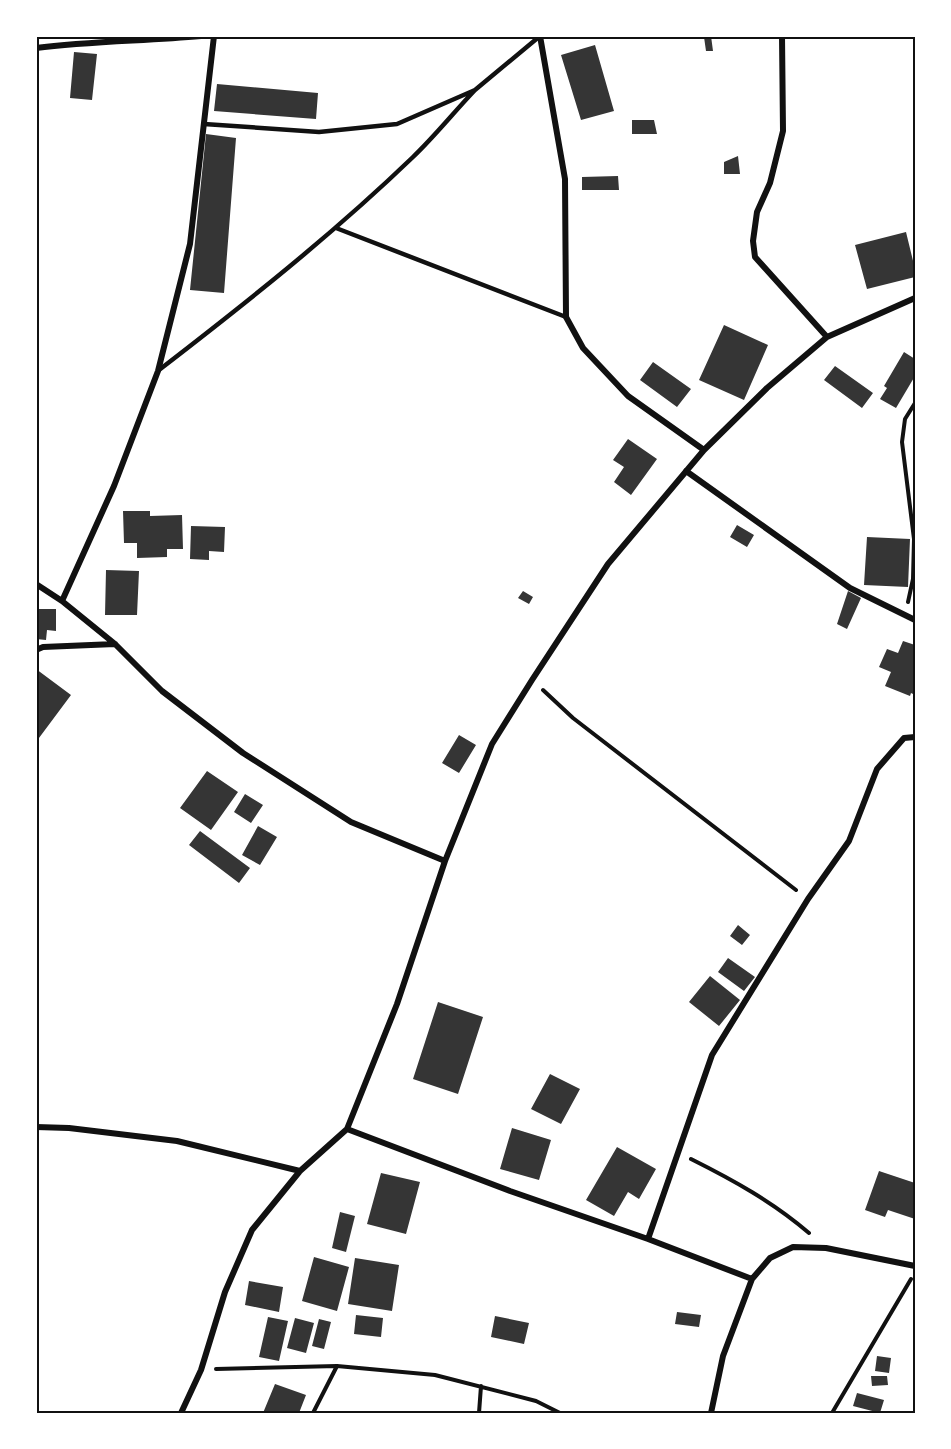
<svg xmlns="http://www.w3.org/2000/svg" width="951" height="1449" font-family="Ubuntu,sans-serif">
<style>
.building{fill:#353535}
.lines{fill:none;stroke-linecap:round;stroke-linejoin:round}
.path{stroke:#111;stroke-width:4}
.service{stroke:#111;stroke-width:4.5}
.minor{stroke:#111;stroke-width:6}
.neatline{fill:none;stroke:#111;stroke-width:2}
</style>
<rect width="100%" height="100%" fill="#fff"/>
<path class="building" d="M711,36L713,51H706L704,37Z
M595,45L614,111L581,120L561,55Z
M74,52L97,54L92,100L70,98Z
M217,84L318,93L316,119L214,111Z
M632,120H654L657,134H632Z
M206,134L236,138L224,293L190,290Z
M738,156L740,174H724V162Z
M618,176L619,190H582V177Z
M906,232L915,269V277L867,289L855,245Z
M724,325L768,345L744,400L699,380Z
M904,352L915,359V376L896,408L880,399L887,388L884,386Z
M653,362L691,389L677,407L640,380Z
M835,366L873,393L862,408L824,380Z
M628,439L657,459L631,495L614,482L624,467L613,460Z
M123,511H150V516L182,515L183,549H167V557L137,558V543H124Z
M737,525L754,535L747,547L730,537Z
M191,526L225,527L224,552L209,551V560L190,559Z
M867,537L910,539L908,587L864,585Z
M106,570L139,571L137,615H105Z
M523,591L533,597L529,604L518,598Z
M848,591L861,598L847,629L837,624Z
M36,609H56V631L47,630L46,640L36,639Z
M903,641L915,645V695L911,693L910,696L885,686L891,672L879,667L887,649L898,653Z
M36,669L71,695L36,742Z
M459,735L476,745L459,773L442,763Z
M207,771L238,792L211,830L180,808Z
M245,794L263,805L251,823L234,812Z
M258,826L277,837L260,865L242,855Z
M200,831L250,868L239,883L189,845Z
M738,925L750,935L742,945L730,936Z
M728,958L755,977L744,991L718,972Z
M710,976L740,1000L719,1026L689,1002Z
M438,1002L483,1017L458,1094L413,1079Z
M550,1074L580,1089L561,1124L531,1109Z
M512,1128L551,1140L539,1180L500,1169Z
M617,1147L656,1169L639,1199L628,1192L614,1216L586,1200Z
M879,1171L915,1183V1219L888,1210L885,1217L865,1210Z
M381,1173L420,1182L406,1234L367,1224Z
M340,1212L355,1216L346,1252L332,1248Z
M314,1257L349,1267L337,1311L302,1301Z
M355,1258L399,1265L392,1311L348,1304Z
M249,1281L283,1287L279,1312L245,1305Z
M677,1312L701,1315L699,1327L675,1324Z
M356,1315L383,1318L381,1337L354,1334Z
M495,1316L529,1323L524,1344L491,1337Z
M268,1317L288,1321L279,1361L259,1357Z
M295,1318L314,1323L306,1353L287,1348Z
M319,1319L331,1322L324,1349L312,1346Z
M877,1356L891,1358L889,1373L875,1371Z
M871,1376H887L888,1385L872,1386Z
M275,1384L306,1395L299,1413H263Z
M857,1393L884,1400L880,1413L853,1406Z"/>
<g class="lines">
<path class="path" d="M908,602L913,579L914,539L902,442L905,419L915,403
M543,690L573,718L796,890
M691,1159C733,1180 773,1202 809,1233
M216,1369L337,1366L435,1375L536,1401L560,1413
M313,1413L337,1366
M479,1413L481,1386
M832,1413L911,1279"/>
<path class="service" d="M204,124L319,132L397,124L475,90L540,36
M336,228L566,317
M159,370C246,303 333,234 413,157C435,136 454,112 475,90"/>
<path class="minor" d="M540,36L565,179L566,317L583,348L628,396L704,450
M782,36L783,131L770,183L757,212L753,241L755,257L827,337
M36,48C91,41 146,41 201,36
M686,471L850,588L915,620
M36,584L62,601L115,644L162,691L243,753L351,822L445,861
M62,601L114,486L158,371L190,244L214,36
M36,650L43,647L115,644
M36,1127L69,1128L177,1141L300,1171
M347,1129L510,1191L648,1239L752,1279
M648,1239L712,1055L808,899L849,841L877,769L904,738L915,737
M181,1413L201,1370L225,1292L252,1230L300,1171L347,1129L397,1004L445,861L492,744L532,680L608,564L704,450L767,388L827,337L915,298
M711,1413L723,1356L752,1279L770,1258L793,1247L826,1248L915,1266"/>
</g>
<rect width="951" height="1449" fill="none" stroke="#ffffff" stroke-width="75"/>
<rect x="38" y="38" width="876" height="1374" class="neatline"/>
</svg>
